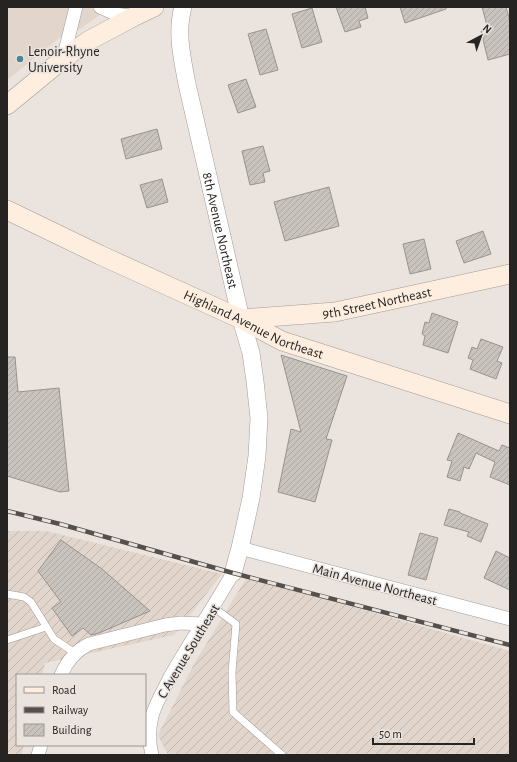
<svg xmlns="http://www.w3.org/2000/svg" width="517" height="762" font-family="'Alegreya Sans',sans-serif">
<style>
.built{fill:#e2d5cb}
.industrial{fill:url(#industrial-furrows)}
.building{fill:url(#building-hatch);stroke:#99938e}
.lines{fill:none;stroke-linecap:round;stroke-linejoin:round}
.service-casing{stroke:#a19b96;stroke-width:8}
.minor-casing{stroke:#a19b96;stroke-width:14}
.tertiary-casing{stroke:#a19b96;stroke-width:18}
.secondary-casing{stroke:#a19b96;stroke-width:20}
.service{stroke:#fff;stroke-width:7}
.minor{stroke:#fff;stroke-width:13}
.tertiary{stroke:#fff;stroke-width:17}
.secondary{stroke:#feeedf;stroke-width:19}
.rail-casing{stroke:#53504d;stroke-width:4.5}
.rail{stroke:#eae3de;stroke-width:3;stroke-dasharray:9;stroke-linecap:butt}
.poi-dot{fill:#458997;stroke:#eae3de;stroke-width:1.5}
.labels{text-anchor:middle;stroke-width:3;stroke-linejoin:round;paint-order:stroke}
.poi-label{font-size:14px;fill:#262422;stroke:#eae3de;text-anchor:start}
.street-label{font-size:14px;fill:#262422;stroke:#eae3de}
</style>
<defs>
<pattern id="industrial-furrows" width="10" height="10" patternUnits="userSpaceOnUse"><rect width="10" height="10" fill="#e2d5cb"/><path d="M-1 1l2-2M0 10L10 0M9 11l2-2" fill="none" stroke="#c2b7ae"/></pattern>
<pattern id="building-hatch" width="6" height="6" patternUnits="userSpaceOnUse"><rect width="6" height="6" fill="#c9c3be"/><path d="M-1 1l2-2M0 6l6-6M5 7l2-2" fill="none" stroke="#aca7a3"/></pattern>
</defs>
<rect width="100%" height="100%" fill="#eae3de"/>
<path class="built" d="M7,7H111L80,29L59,38L7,80Z"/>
<path class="industrial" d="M7,531H46L222,574L174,635L45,663L42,675H17V745H24L21,755H7Z
M247,577L510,651V755H168L158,735L194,664Z"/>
<path class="building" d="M336,7H365L368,18L359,21L361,27L345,32Z
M400,7H446V9L405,23Z
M482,7H506L510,21V54L488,60L481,31L488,29Z
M312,8L322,42L302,48L292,14Z
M266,29L278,70L260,75L248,34Z
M246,79L256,107L238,113L228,85Z
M157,129L162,149L126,159L121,139Z
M263,146L270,171L263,173L265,182L250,185L242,151Z
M162,179L168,202L147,208L140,185Z
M329,187L339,226L285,241L274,202Z
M483,231L491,254L464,263L456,241Z
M424,239L431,269L410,274L403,244Z
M432,313L458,322L448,353L423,345L425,336L422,334L425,322L429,323Z
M481,339L503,347L497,361L502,363L496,379L470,369L473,360L468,358L472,347L477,349Z
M281,355L347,376L326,439L332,440L315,502L278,492L291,429L301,432Z
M7,357H15L18,392L59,388L69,491L60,492L7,476Z
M458,433L499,451L502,445L510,448V485L490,477L495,462L476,453L469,469L464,467L460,481L447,477L452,461L447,460Z
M449,509L460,512V513L488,524L481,542L467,536L469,532L444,525Z
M420,533L438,538L426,580L408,575Z
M61,540L102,569L150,611L99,633L91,635L83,628L72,636L52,608L61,602L38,571Z
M496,551L510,558V590L484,578Z"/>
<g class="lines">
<g class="service-casing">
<path id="service" d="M7,594L24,597L31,602L54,639L75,653
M213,607L236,624L232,672L233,712L282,755
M7,640L46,627"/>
</g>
<g class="minor-casing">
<path id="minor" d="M100,7L116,14L133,17
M63,59L76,7
M240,548L510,619
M61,675C67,661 75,651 89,644L165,625L181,623L202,624
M38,755L41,745
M152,755C149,743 149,729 152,716C156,702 164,690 170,677C190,642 213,608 233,573"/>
</g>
<g class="tertiary-casing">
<g id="tertiary">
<path id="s1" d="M183,7C176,32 182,58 187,84L241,319L251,353L255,381L259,418L257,456L251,498L240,548L233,573"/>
</g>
</g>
<g class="secondary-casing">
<g id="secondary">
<path d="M7,105L63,59L88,41L133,17L154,7"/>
<path id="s2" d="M7,210L100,255L241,319L282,341L510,414"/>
<path id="s3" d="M241,319L335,312L510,274"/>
</g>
</g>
<use href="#service" class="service"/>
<use href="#minor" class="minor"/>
<use href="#tertiary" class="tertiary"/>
<use href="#secondary" class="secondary"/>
<g class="rail-casing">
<path id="rail" d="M7,511L60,524L233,573L510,645"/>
</g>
<use href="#rail" class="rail"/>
</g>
<circle class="poi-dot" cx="20" cy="59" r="4"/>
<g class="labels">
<g class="poi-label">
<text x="28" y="56">Lenoir-Rhyne<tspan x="28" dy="16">University</tspan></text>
</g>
<g class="street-label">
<text dy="5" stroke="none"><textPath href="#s1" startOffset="228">8th Avenue Northeast</textPath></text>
<text dy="5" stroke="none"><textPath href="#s3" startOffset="137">9th Street Northeast</textPath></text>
<text dy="5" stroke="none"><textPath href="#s2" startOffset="272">Highland Avenue Northeast</textPath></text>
<text transform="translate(375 584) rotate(15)" y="5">Main Avenue Northeast</text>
<text transform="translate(188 651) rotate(-59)" y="5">C Avenue Southeast</text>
</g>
</g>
<rect width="517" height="762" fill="none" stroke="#262422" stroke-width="16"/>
<rect x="16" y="674" width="130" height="72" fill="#eae3de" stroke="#9c9793"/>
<rect x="24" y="687" width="20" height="6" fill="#feeedf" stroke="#9c9793"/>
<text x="52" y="694" font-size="12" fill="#262422">Road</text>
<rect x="24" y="707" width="20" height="6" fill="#53504d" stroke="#9c9793"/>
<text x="52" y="714" font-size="12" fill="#262422">Railway</text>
<rect x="24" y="724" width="20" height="12" fill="url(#building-hatch)" stroke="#9c9793"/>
<text x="52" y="734" font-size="12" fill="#262422">Building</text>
<g transform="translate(481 36) rotate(41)" stroke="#eae3de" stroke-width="3" paint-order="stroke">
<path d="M0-3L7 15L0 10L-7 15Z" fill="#262422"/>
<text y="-6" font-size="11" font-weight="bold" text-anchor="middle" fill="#262422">N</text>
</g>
<path d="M373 738v6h101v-6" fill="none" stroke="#262422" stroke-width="2"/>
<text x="379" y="738" font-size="12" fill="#262422" stroke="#eae3de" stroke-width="3" paint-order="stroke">50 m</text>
</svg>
